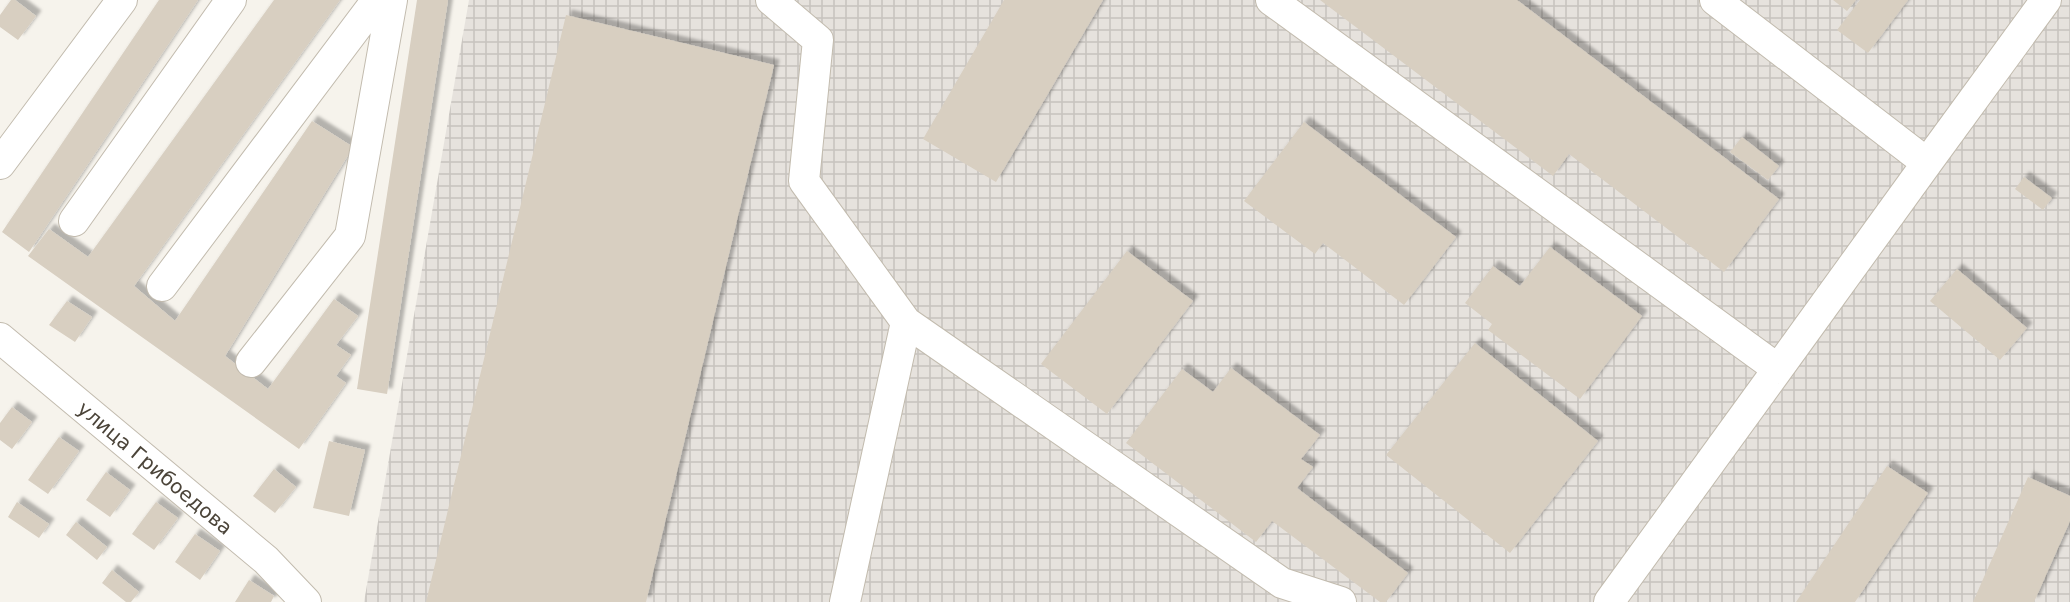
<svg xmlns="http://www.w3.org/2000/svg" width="2070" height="602" font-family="'DejaVu Sans',sans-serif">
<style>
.industrial{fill:url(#industrial-grid)}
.building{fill:#d8cfc1;filter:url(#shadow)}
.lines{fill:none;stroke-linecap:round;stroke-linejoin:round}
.minor-casing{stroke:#c2bbae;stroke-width:32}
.minor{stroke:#fff;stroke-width:30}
.labels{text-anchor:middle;stroke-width:6;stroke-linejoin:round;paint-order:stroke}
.street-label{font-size:20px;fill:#4b4439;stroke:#fff}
</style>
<defs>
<pattern id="industrial-grid" width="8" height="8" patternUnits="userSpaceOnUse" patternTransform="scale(1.5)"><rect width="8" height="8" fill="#e6e2dd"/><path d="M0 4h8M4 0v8" fill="none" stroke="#c7c3be"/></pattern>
<filter id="shadow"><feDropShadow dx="5.5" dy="-5.5" stdDeviation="1.5" flood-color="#0004"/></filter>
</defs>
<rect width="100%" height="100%" fill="#f6f3ec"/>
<path class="industrial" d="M469,0H2070V602H364Z"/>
<path class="building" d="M11,0H15L36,16L18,40L0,27V15Z
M159,0H198L29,252L2,232Z
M274,0H340L134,286L175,321L312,121L353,147L225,356L268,389L334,299L358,316L336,345L351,355L336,376L346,383L299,449L28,256L49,229L88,257Z
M417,0H448L387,394L357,389Z
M1004,0H1103L996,182L923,139Z
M1320,0H1517L1779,199L1724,272L1569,154L1553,176Z
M1833,0H1856L1847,11Z
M1860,0H1908L1868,53L1837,30Z
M566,15L774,65L646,602H426Z
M1304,122L1456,237L1404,305L1323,243L1315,254L1244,201Z
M1742,137L1779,166L1768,180L1730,152Z
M2024,177L2052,198L2043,210L2015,189Z
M1550,247L1642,316L1580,399L1488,330L1492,324L1465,303L1493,266L1520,286Z
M1127,251L1193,301L1107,414L1041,364Z
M1957,269L2027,328L2000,360L1930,301Z
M67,301L92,317L75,342L49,325Z
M1475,343L1598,441L1510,553L1386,455Z
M1231,368L1320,435L1301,459L1313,467L1297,488L1408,573L1386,602H1380L1272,521L1256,542L1126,443L1182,369L1213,392Z
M12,407L32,422L12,449L0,440V423Z
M59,437L79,451L48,494L28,480Z
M329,441L365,450L349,516L313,508Z
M1887,466L1928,493L1855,602H1796Z
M274,469L296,487L275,513L253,496Z
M106,472L130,490L110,517L86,500Z
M2028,477L2070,496V521L2034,602H1973Z
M17,502L49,524L39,538L8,517Z
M156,502L178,518L154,550L132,534Z
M76,522L107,547L97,560L66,535Z
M195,534L220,551L200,580L175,562Z
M112,570L139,592L131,602H126L102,583Z
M249,580L274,596L271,602H235Z"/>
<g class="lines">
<g class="minor-casing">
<path id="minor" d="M771,0L818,40L804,181L906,322L1282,583L1341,602
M1271,0L1778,369L1609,602
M1715,0L1927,163L2046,0
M0,164L122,0
M74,221L231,0
M162,286L377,0
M0,338L266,560L306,602
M251,362L350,236L392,0
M1778,369L1927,163
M845,602L906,322"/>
</g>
<use href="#minor" class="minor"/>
</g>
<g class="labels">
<g class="street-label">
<text transform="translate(155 468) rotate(40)" y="7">улица Грибоедова</text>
</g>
</g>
</svg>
